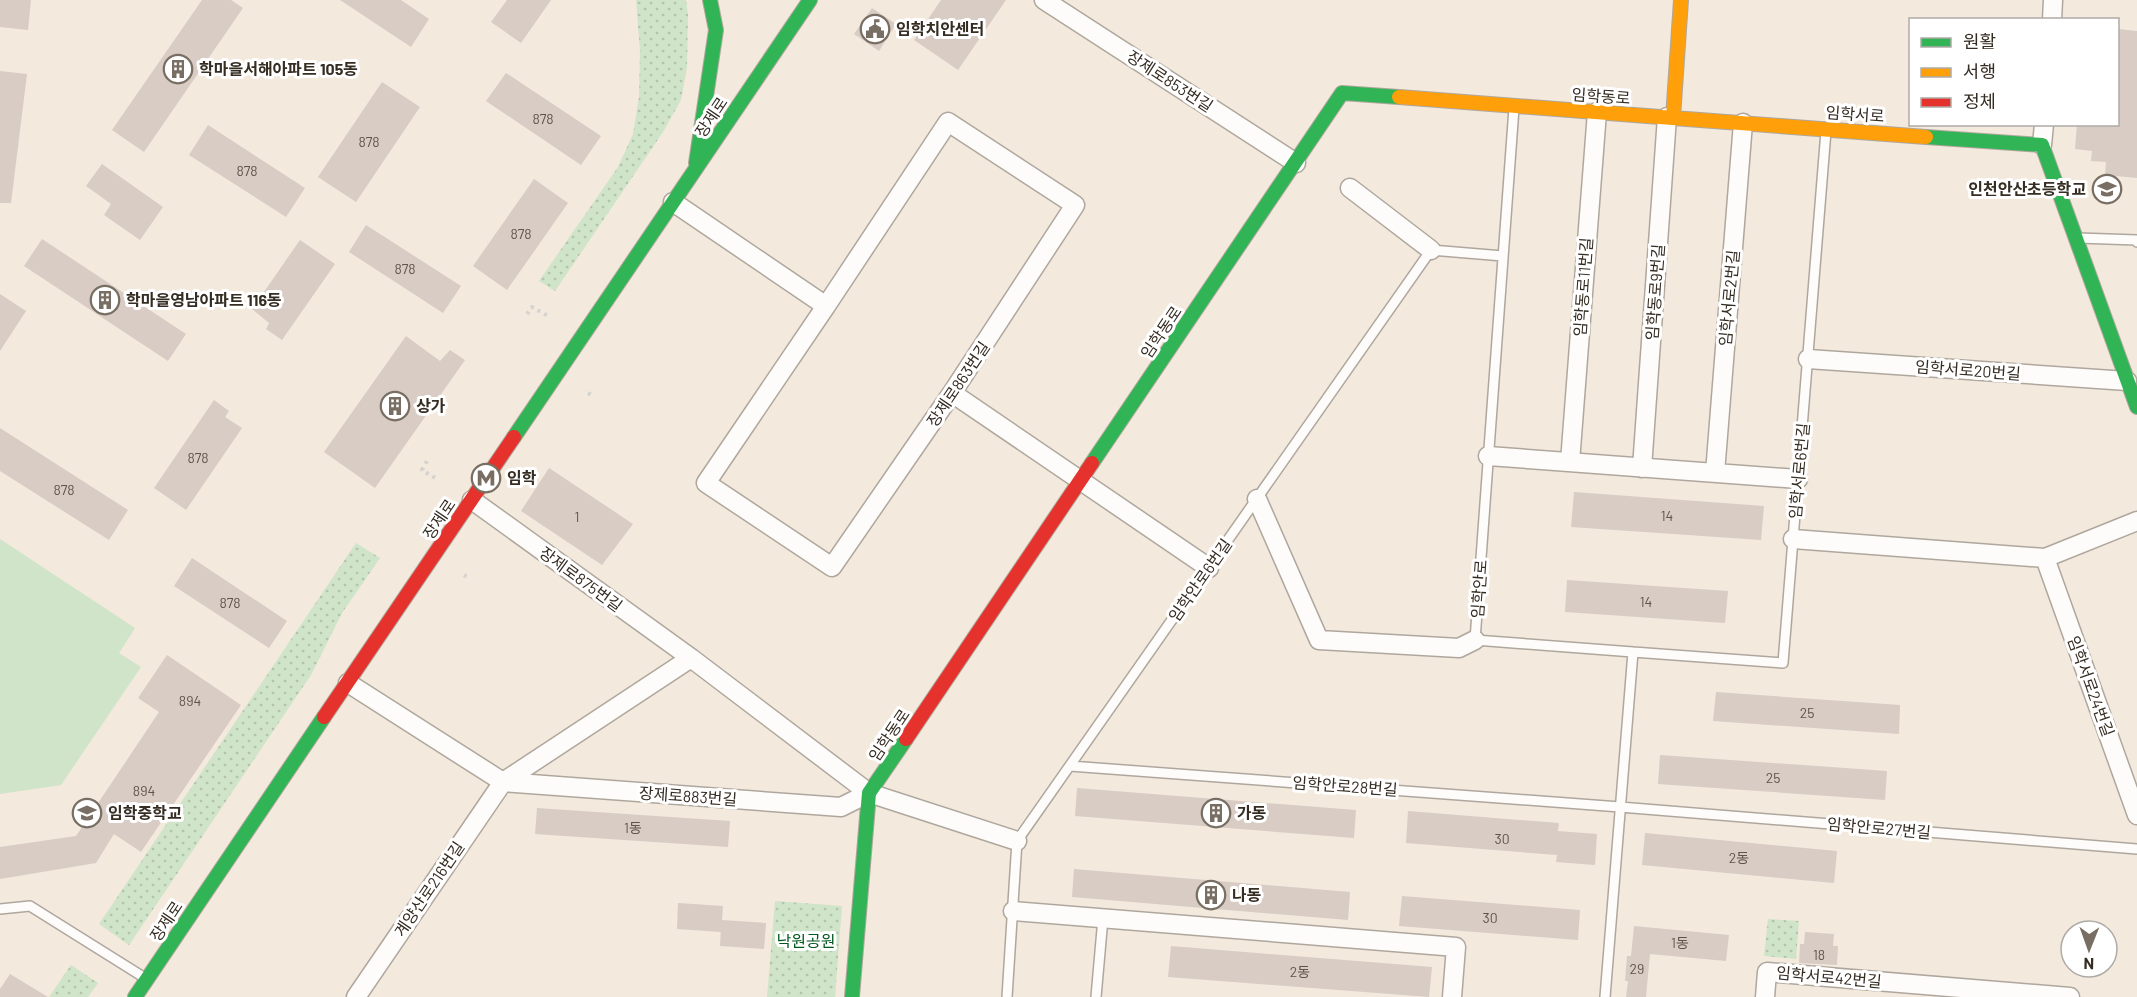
<svg xmlns="http://www.w3.org/2000/svg" width="2137" height="997" font-family="Barlow,'Noto Sans KR',sans-serif">
<style>
.park{fill:url(#park-dots)}
.pitch{fill:#cfe4c8}
.building{fill:#d8ccc5}
.lines{fill:none;stroke-linecap:round;stroke-linejoin:round}
.lane-casing{stroke:#afa79d;stroke-width:12}
.street-casing{stroke:#afa79d;stroke-width:21}
.fast-casing{stroke:#afa79d;stroke-width:16}
.slow-casing{stroke:#afa79d;stroke-width:16}
.jam-casing{stroke:#afa79d;stroke-width:16}
.path{stroke:#d5d3cf;stroke-width:4;stroke-dasharray:3 4.5;stroke-linecap:butt}
.lane{stroke:#fdfcfa;stroke-width:9}
.street{stroke:#fdfcfa;stroke-width:18}
.fast{stroke:#30b455;stroke-width:14}
.slow{stroke:#ff9f0a;stroke-width:14}
.jam{stroke:#e5322d;stroke-width:14}
.labels{text-anchor:middle;stroke-width:6;stroke-linejoin:round;paint-order:stroke}
.number-label{font-size:14px;fill:#5e544b}
.poi-label{font-size:16px;font-weight:bold;fill:#352c22;stroke:#fff;text-anchor:start}
.street-label{font-size:16px;fill:#352c22;stroke:#fff}
.park-label{font-size:16px;fill:#03581e;stroke:#fff}
</style>
<defs>
<pattern id="park-dots" width="8" height="8" patternUnits="userSpaceOnUse" patternTransform="scale(1.5)"><rect width="8" height="8" fill="#cfe4c8"/><path d="M2 2h.1M6 6h.1" fill="none" stroke="#b2c4ac" stroke-width="1.8" stroke-linecap="round"/></pattern>
</defs>
<rect width="100%" height="100%" fill="#f3e9dd"/>
<path class="park" d="M636,0H686L688,15L687,67L681,100L663,132L555,291L539,281L618,167L633,134L639,97L640,51Z
M356,543L380,558L342,613L311,675L129,945L99,924Z
M775,901L842,906L835,997H767Z
M1768,919L1799,921L1796,959L1764,956Z
M71,965L98,983L88,997H49Z"/>
<path class="pitch" d="M0,539L135,628L119,653L141,667L61,785L0,794Z"/>
<path class="building" d="M0,0H31L28,30L0,27Z
M202,0H231L243,8L144,152L112,130Z
M340,0H401L429,19L411,47Z
M507,0H551L521,43L491,22Z
M941,0H1006L958,70L914,40Z
M872,8L896,24L879,51L854,34Z
M2118,29L2137,31V178L2105,175L2106,162L2091,161L2092,151L2075,149L2077,124H2118Z
M0,71L27,74L11,203H0Z
M506,73L601,136L581,165L486,101Z
M382,82L420,107L356,202L318,177Z
M208,125L305,188L286,217L189,155Z
M102,164L163,207L140,240L104,215L111,204L86,186Z
M534,179L568,203L507,290L473,266Z
M366,225L461,286L443,313L349,252Z
M42,239L186,334L168,361L24,266Z
M300,240L335,264L282,340L266,329L269,323L252,309Z
M0,294L26,311L0,351Z
M406,336L440,361L450,350L465,360L375,488L324,452Z
M214,400L229,411L225,417L242,428L186,510L154,488Z
M0,428L128,510L109,540L0,471Z
M549,468L633,524L602,565L521,511Z
M1574,492L1764,506L1761,540L1571,527Z
M192,558L287,621L269,648L174,586Z
M1567,580L1728,591L1725,623L1565,612Z
M167,655L241,705L141,852L114,834L96,863L0,879V847L76,836L159,712L138,698Z
M1716,692L1900,705L1899,734L1713,721Z
M1660,755L1887,771L1885,800L1658,784Z
M1077,788L1356,810L1354,838L1075,816Z
M537,808L730,821L728,847L535,834Z
M1408,811L1559,823L1558,831L1597,834L1595,865L1556,862L1557,855L1406,843Z
M1645,833L1837,851L1834,883L1642,865Z
M1074,869L1350,892L1348,920L1072,897Z
M1402,896L1580,910L1578,940L1399,926Z
M678,903L723,906L722,920L766,923L764,949L720,946L721,925V932L677,929Z
M1634,926L1729,935L1726,961L1650,954L1646,997H1626L1628,981H1625L1627,956H1631Z
M1805,932L1834,934L1833,946H1838L1837,965L1799,963L1800,944H1804Z
M1171,946L1432,967L1429,997L1168,977Z
M10,974L48,997H0V989Z"/>
<g class="lines">
<g class="lane-casing">
<path id="lane" d="M1514,108L1475,640L1633,652L1605,997
M2078,238L2137,240V242
M1633,652L1783,663L1826,131
M1070,766L1620,807L2137,849
M0,909L30,906L145,978
M1007,997L1017,841L1431,250L1503,256
M1096,997L1103,918"/>
</g>
<g class="street-casing">
<path id="street" d="M1044,0L1296,163
M2052,20L2053,0
M2042,145L2044,124
M1350,188L1431,250
M673,202L826,306L706,483L832,567L952,393L1075,205L948,122L826,306
M1808,359L2127,381
M952,393L1209,568
M1488,456L1798,479
M1570,462L1597,112
M1642,468L1667,117
M1715,473L1743,123
M1257,499L1319,640L1459,648L1475,640
M472,500L691,658L869,793L1017,841
M1793,539L2045,558L2137,521
M2045,558L2137,815
M348,683L503,782L841,807L869,793
M1013,911L1456,947L1452,997
M356,997L503,782L691,658
M1765,997L1767,972L2070,997"/>
</g>
<g class="fast-casing">
<path id="fast" d="M1926,137L2042,145L2137,407
M696,163L716,30L710,0
M514,437L810,0
M1092,463L1342,93L1399,97
M135,997L324,717
M852,997L869,793L906,739"/>
</g>
<g class="slow-casing">
<path id="slow" d="M1399,97L1673,118L1681,0
M1673,118L1926,137"/>
</g>
<g class="jam-casing">
<path id="jam" d="M324,717L514,437
M906,739L1092,463"/>
</g>
<path class="path" d="M527,314L532,307L548,316
M588,393L593,396
M427,461L422,470L437,479
M464,575L470,579"/>
<use href="#lane" class="lane"/>
<use href="#street" class="street"/>
<use href="#fast" class="fast"/>
<use href="#slow" class="slow"/>
<use href="#jam" class="jam"/>
</g>
<defs>
<g id="civic-ring" transform="scale(1.5)"><circle r="9.5" fill="#fff" stroke="#786e63" stroke-width="1.5"/><path d="M-.6-6.5H3V-4.5H.6V-3L4-1V1h2V6H-6V1h2V-1L-.6-3ZM-1.2 2.5V6h2.4V2.5Z" fill="#786e63"/></g>
<g id="building-ring" transform="scale(1.5)"><circle r="9.5" fill="#fff" stroke="#786e63" stroke-width="1.5"/><path d="M-4-6H4V6H1V3H-1V6H-4ZM-2.5-4.3h1.7v1.8h-1.7ZM.8-4.3h1.7v1.8H.8ZM-2.5-1h1.7V.8h-1.7ZM.8-1h1.7V.8H.8Z" fill="#786e63"/></g>
<g id="school-ring" transform="scale(1.5)"><circle r="9.5" fill="#fff" stroke="#786e63" stroke-width="1.5"/><path d="M0-5L7-2L0 1L-7-2ZM-4 1L0 2.5L4 1V4Q0 6-4 4Z" fill="#786e63"/></g>
<g id="metro-ring" transform="scale(1.5)"><circle r="9.5" fill="#fff" stroke="#786e63" stroke-width="1.5"/><path d="M-5.5 5V-5H-3L0 0L3-5H5.5V5H3V-.5L0 4L-3-.5V5Z" fill="#786e63"/></g>
</defs>
<g fill-rule="evenodd">
<use href="#civic-ring" x="875" y="29"/>
<use href="#building-ring" x="178" y="69"/>
<use href="#school-ring" x="2107" y="189"/>
<use href="#building-ring" x="105" y="300"/>
<use href="#building-ring" x="395" y="406"/>
<use href="#metro-ring" x="486" y="478"/>
<use href="#school-ring" x="87" y="813"/>
<use href="#building-ring" x="1216" y="813"/>
<use href="#building-ring" x="1211" y="895"/>
</g>
<g class="labels">
<g class="number-label">
<text x="543" y="124">878</text>
<text x="369" y="147">878</text>
<text x="247" y="176">878</text>
<text x="521" y="239">878</text>
<text x="405" y="274">878</text>
<text x="198" y="463">878</text>
<text x="64" y="495">878</text>
<text x="1667" y="521">14</text>
<text x="577" y="522">1</text>
<text x="1646" y="607">14</text>
<text x="230" y="608">878</text>
<text x="190" y="706">894</text>
<text x="1807" y="718">25</text>
<text x="1773" y="783">25</text>
<text x="144" y="796">894</text>
<text x="633" y="833">1동</text>
<text x="1502" y="844">30</text>
<text x="1739" y="863">2동</text>
<text x="1490" y="923">30</text>
<text x="1680" y="948">1동</text>
<text x="1819" y="960">18</text>
<text x="1637" y="974">29</text>
<text x="1300" y="977">2동</text>
</g>
<g class="poi-label">
<text x="896" y="35">임학치안센터</text>
<text x="199" y="75">학마을서해아파트 105동</text>
<text x="2086" y="195" text-anchor="end">인천안산초등학교</text>
<text x="126" y="306">학마을영남아파트 116동</text>
<text x="416" y="412">상가</text>
<text x="507" y="484">임학</text>
<text x="108" y="819">임학중학교</text>
<text x="1237" y="819">가동</text>
<text x="1232" y="901">나동</text>
</g>
<g class="street-label">
<text transform="translate(1170 81) rotate(33)" y="6">장제로853번길</text>
<text transform="translate(1601 96) rotate(4)" y="6">임학동로</text>
<text transform="translate(1855 114) rotate(4)" y="6">임학서로</text>
<text transform="translate(711 117) rotate(-56)" y="6">장제로</text>
<text transform="translate(1583 287) rotate(-86)" y="6">임학동로11번길</text>
<text transform="translate(1655 292) rotate(-86)" y="6">임학동로9번길</text>
<text transform="translate(1729 298) rotate(-85)" y="6">임학서로2번길</text>
<text transform="translate(1161 332) rotate(-56)" y="6">임학동로</text>
<text transform="translate(1968 370) rotate(4)" y="6">임학서로20번길</text>
<text transform="translate(958 384) rotate(-56)" y="6">장제로863번길</text>
<text transform="translate(1799 471) rotate(-85)" y="6">임학서로6번길</text>
<text transform="translate(439 519) rotate(-56)" y="6">장제로</text>
<text transform="translate(581 579) rotate(36)" y="6">장제로875번길</text>
<text transform="translate(1200 580) rotate(-55)" y="6">임학안로6번길</text>
<text transform="translate(1479 589) rotate(-86)" y="6">임학안로</text>
<text transform="translate(2091 686) rotate(70)" y="6">임학서로24번길</text>
<text transform="translate(889 735) rotate(-56)" y="6">임학동로</text>
<text transform="translate(1345 786) rotate(4)" y="6">임학안로28번길</text>
<text transform="translate(688 796) rotate(4)" y="6">장제로883번길</text>
<text transform="translate(1879 828) rotate(5)" y="6">임학안로27번길</text>
<text transform="translate(429 889) rotate(-56)" y="6">계양산로216번길</text>
<text transform="translate(166 921) rotate(-56)" y="6">장제로</text>
<text transform="translate(1829 977) rotate(5)" y="6">임학서로42번길</text>
</g>
<g class="park-label">
<text x="806" y="947">낙원공원</text>
</g>
</g>
<rect x="1909" y="18" width="210" height="108" fill="#ffffff" stroke="#aeaba7" stroke-width="1.5"/>
<rect x="1921" y="38" width="30" height="9" fill="#30b455" stroke="#aeaba7" stroke-width="1.5"/>
<text x="1963" y="48" font-size="18" fill="#352c22">원활</text>
<rect x="1921" y="68" width="30" height="9" fill="#ff9f0a" stroke="#aeaba7" stroke-width="1.5"/>
<text x="1963" y="78" font-size="18" fill="#352c22">서행</text>
<rect x="1921" y="98" width="30" height="9" fill="#e5322d" stroke="#aeaba7" stroke-width="1.5"/>
<text x="1963" y="108" font-size="18" fill="#352c22">정체</text>
<g transform="translate(2089 949) rotate(181)"><circle r="28" fill="#ffffff" stroke="#aeaba7" stroke-width="1.5"/>
<path d="M0-4.5L10 22L0 15L-10 22Z" fill="#786e63"/>
<text y="-9" font-size="16" font-weight="bold" text-anchor="middle" fill="#352c22">N</text>
</g>
</svg>
